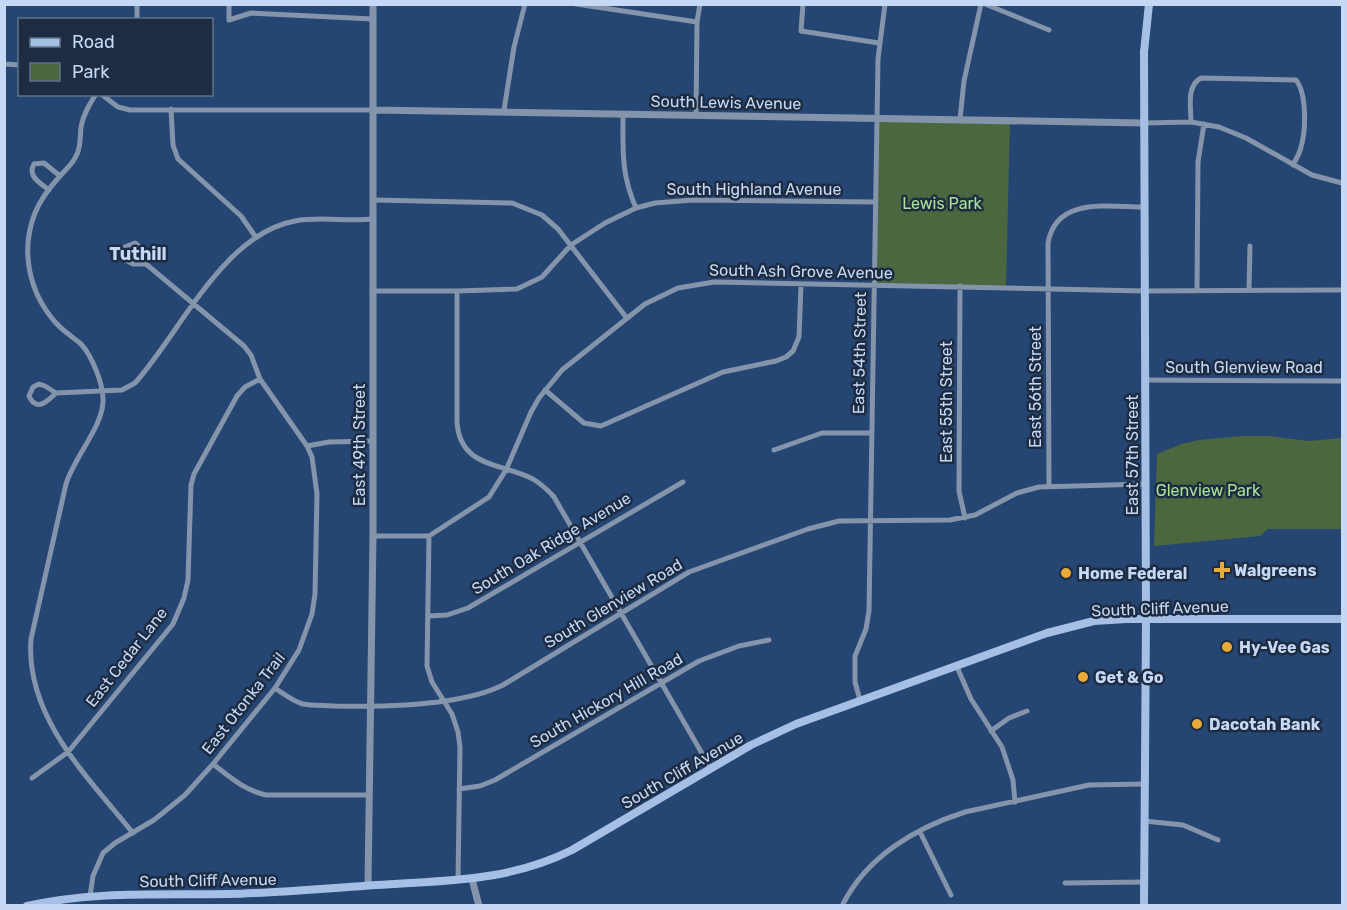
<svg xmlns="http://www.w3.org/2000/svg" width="1347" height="910" font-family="Rubik,sans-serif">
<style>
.green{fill:#4a673f}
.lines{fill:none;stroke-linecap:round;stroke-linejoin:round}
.minor{stroke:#8394ab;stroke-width:5}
.tertiary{stroke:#8394ab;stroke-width:7}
.secondary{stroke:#a6bfe4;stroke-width:8}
.poi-dot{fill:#eaaa38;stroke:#1d2c41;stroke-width:2}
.labels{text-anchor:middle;stroke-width:5;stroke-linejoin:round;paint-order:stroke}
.street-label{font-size:16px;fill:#c5d8f4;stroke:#1d2c41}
.park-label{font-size:16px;fill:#a9e195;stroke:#1d2c41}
.poi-label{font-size:16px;font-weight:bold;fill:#c5d8f4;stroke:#1d2c41;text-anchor:start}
.neighbourhood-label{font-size:18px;font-weight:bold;fill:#c5d8f4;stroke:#1d2c41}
</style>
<rect width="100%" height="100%" fill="#254573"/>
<path class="green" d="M877,118L1010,120L1006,287L874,286Z
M1242,436H1269L1309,441L1342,438V529H1268L1260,536L1154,546L1157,454L1181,444L1199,440Z"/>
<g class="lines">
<path class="minor" d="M229,4V20L251,13L373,19
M576,4L697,22
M803,4L801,31L879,43
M985,4L1049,30
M137,20V4
M4,64L20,65
M96,94C89,105 83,115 81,127C80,136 81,146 77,154C74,163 66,169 60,176C51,186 40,200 35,213C20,251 29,293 56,323C63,331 73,337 81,344C92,356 104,385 103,402C102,427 74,458 66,484L31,639C25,717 88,777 133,833
M101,94L118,107L130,110H373
M171,109L173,145L178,159L241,216L255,236
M504,110L514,47L525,4
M623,115C623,151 621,174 636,208
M696,115L697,22L700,4
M960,119L964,81L981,4
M1191,122C1191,107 1186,86 1201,78L1296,80C1307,94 1306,130 1301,147C1300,153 1296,159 1293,165
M1144,123L1191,122L1219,127L1246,138L1312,175L1342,183
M49,190C40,183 27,176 34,164L44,163L60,176
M373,200L512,203L542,215L558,229L626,317
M135,243L143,250L146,264H133L124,259L123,253L125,247Z
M960,286L959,491L965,518
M1197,290L1198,162L1204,124
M1249,290L1250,246
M372,291H457L517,289L542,277L571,245L605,223L636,208L655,203L693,200L875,202
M457,291V422C460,468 502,463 533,479C541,484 548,490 554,497L711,769
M1145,380L1342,381
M39,384L45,386L56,393C47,402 36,412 29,396L33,387Z
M545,390L584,423L601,426L723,372L776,361L786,357L793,351L799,337L801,285
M56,393L122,390L135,383C180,333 223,234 295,221C321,216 347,222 373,219
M307,446L329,442L372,441
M774,450L822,433H871
M1049,485L1048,243C1056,196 1109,207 1145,207
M373,536H429L489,497L506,470L531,412L539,398L562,370L645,304L678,288L714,282L1145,291L1342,290
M429,536L427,666L432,682L452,714L458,732L460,747L458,880
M429,616L447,615L468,608L683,482
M957,667L971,699L1002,747L1013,780L1015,802
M275,688C284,694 292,701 303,704C313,706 324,705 335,706C382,707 461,706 503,685L689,572L808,529L839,521L950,520L975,515L1017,493L1039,487L1145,484
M860,700L855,682V656L866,629L869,611L878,59L885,4
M991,731L1009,718L1027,711
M213,764C230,777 244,790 266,795H369
M32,778L68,752L173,624L184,598L188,580L191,485L194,474L237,396L245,387L260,379
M459,789L480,786L495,780L699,661L739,646L769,640
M1144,821L1183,825L1218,840
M920,832L951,895
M1065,883L1144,882
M90,896L93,876L103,853L115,843L154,820L185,795L213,764L275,688L299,650L312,614L315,594L317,494L312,457L307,446L260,379L251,355L244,346L146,264
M842,906C866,857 915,828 965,812L1089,785L1144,784"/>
<path class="tertiary" d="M373,110L1144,123
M472,879L479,906
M368,885L373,536V4"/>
<path class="secondary" d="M27,906C93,891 160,895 227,894C283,893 339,887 395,884C458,880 514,879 572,850L751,745L796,724L1047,633L1094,621L1126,619H1342
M1144,906L1146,618L1144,52L1149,4"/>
</g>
<g class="poi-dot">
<path d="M1219 561h6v6h6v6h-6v6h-6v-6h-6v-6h6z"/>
<circle cx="1066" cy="573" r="6"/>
<circle cx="1227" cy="647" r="6"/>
<circle cx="1083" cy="677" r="6"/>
<circle cx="1197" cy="724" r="6"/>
</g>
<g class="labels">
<g class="street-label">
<text transform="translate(726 102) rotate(1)" y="6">South Lewis Avenue</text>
<text x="754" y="195">South Highland Avenue</text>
<text transform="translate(801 271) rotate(1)" y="6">South Ash Grove Avenue</text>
<text transform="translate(859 353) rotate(-89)" y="6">East 54th Street</text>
<text x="1244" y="373">South Glenview Road</text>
<text transform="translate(1035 387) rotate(-90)" y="6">East 56th Street</text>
<text transform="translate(946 402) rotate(-90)" y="6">East 55th Street</text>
<text transform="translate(359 445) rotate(-90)" y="6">East 49th Street</text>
<text transform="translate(1132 455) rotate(-90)" y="6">East 57th Street</text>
<text transform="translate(551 543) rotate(-31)" y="6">South Oak Ridge Avenue</text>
<text transform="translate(613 603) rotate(-31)" y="6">South Glenview Road</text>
<text transform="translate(1160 608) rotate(-2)" y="6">South Cliff Avenue</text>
<text transform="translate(126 657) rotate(-52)" y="6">East Cedar Lane</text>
<text transform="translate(606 700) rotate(-30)" y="6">South Hickory Hill Road</text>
<text transform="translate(243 703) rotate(-52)" y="6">East Otonka Trail</text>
<text transform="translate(682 770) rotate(-30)" y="6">South Cliff Avenue</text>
<text transform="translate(208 880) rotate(-1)" y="6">South Cliff Avenue</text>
</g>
<g class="park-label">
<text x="942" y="209">Lewis Park</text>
<text x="1208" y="496">Glenview Park</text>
</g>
<g class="poi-label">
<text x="1234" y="576">Walgreens</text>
<text x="1078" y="579">Home Federal</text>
<text x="1239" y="653">Hy-Vee Gas</text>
<text x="1095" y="683">Get &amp; Go</text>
<text x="1209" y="730">Dacotah Bank</text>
</g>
<g class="neighbourhood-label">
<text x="138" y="260">Tuthill</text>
</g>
</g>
<rect width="1347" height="910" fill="none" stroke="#c5d8f4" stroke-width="12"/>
<rect x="18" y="18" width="195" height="78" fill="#1d2c41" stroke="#607189" stroke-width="1.5"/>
<rect x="30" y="38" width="30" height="9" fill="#a6bfe4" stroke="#607189" stroke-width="1.5"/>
<text x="72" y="48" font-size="18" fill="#c5d8f4">Road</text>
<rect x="30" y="63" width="30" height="18" fill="#4a673f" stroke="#607189" stroke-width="1.5"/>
<text x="72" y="78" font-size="18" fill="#c5d8f4">Park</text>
</svg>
